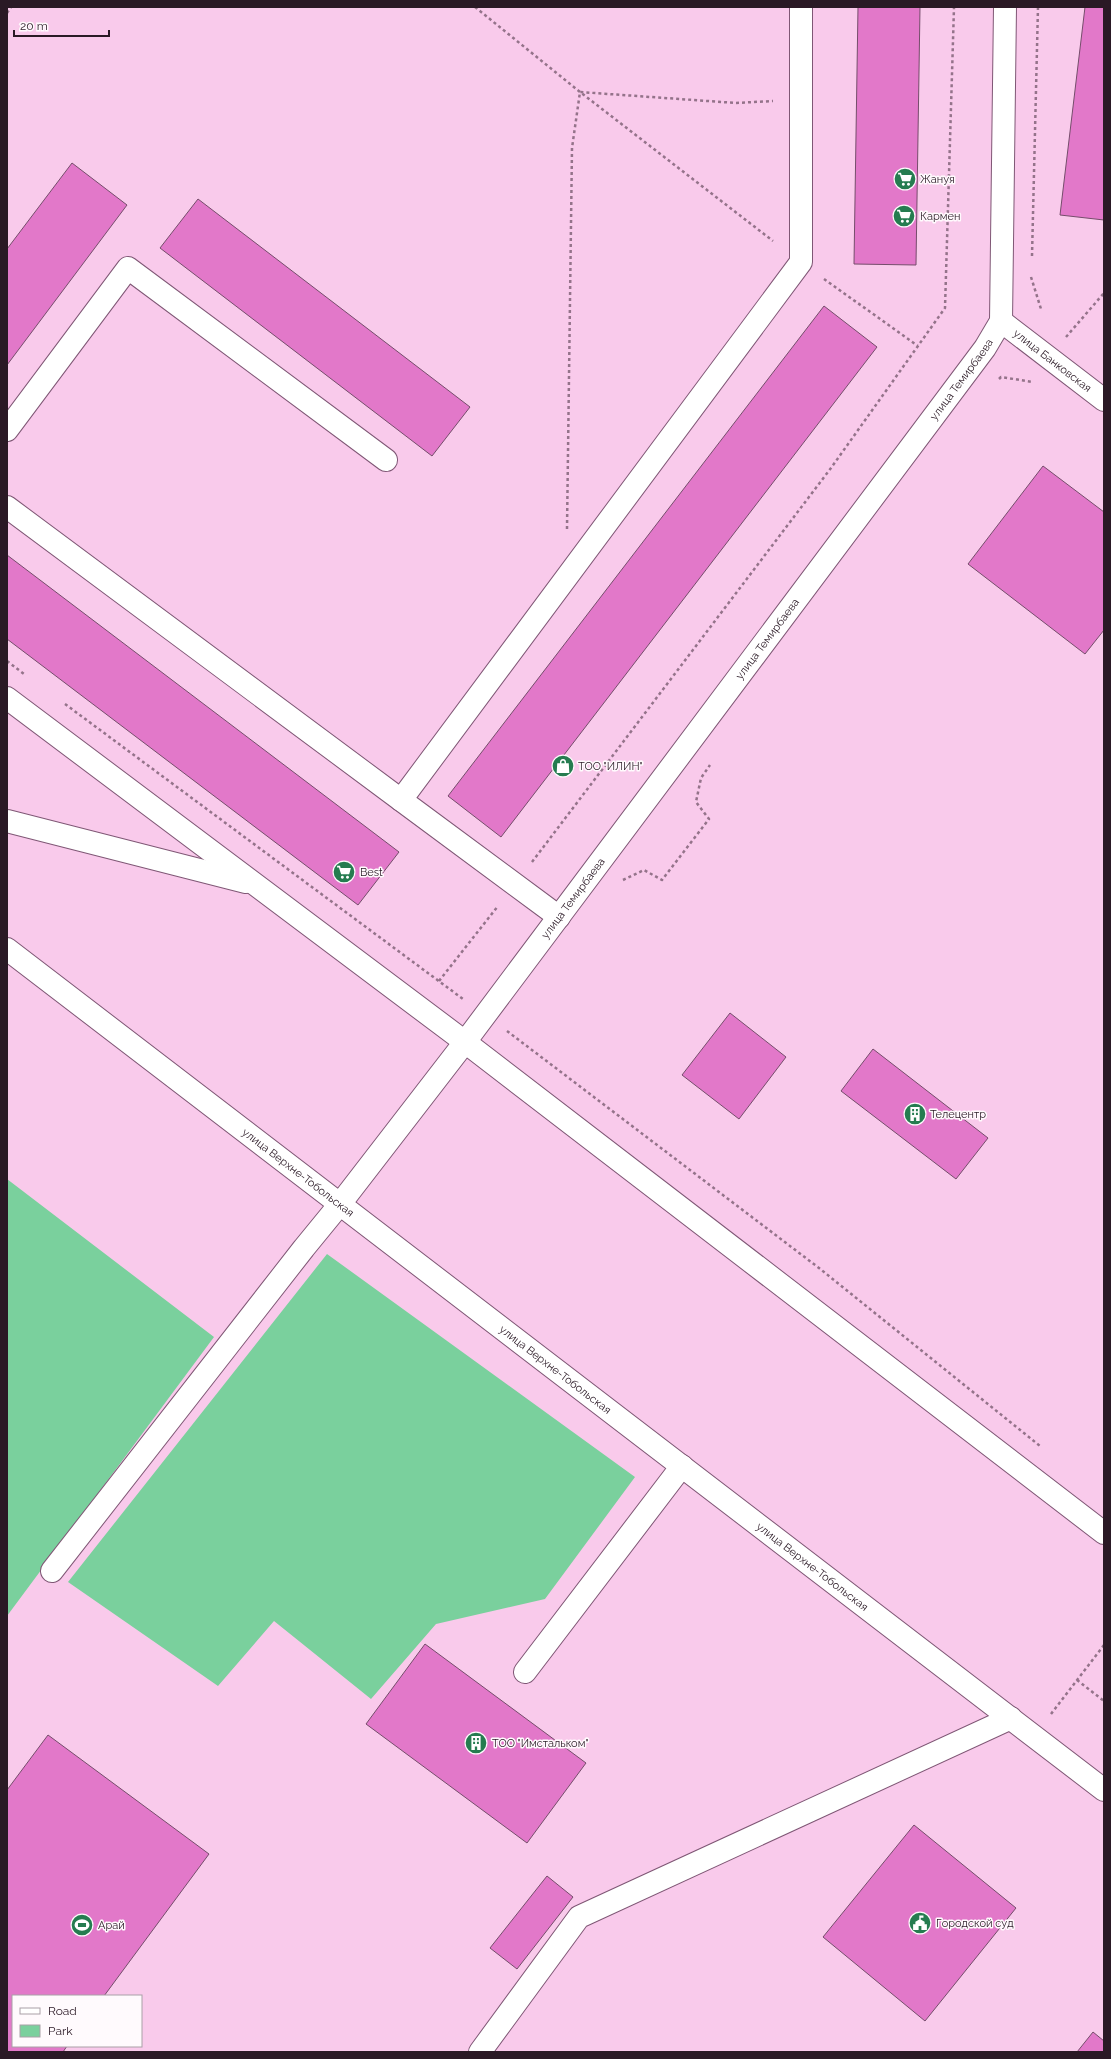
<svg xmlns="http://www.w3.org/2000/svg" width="1111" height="2059" font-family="Raleway,sans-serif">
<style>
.green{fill:#7ad09d}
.building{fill:#e278c9;stroke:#754d6b}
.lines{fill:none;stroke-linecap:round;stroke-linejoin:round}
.minor-casing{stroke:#7f5775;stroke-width:24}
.path{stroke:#94738a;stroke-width:2.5;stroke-dasharray:3 3;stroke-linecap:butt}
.minor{stroke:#fff;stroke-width:22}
.labels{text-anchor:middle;stroke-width:3;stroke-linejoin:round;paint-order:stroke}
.poi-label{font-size:11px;fill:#2a1925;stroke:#fffafd;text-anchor:start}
.street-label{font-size:11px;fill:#2a1925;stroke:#fffafd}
</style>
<rect width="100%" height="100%" fill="#f9caeb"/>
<path class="green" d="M7,1179L214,1337L7,1616Z
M327,1254L635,1477L545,1599L436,1624L371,1699L274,1621L218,1686L68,1582Z"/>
<path class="building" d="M858,7H920L916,265L854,264Z
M1085,7H1104V220L1060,215Z
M72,163L127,205L7,365V249Z
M198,199L470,407L432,456L160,248Z
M824,306L877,347L501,837L448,796Z
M1043,466L1104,512V630L1085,654L968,564Z
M7,555L399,852L358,905L7,639Z
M730,1013L786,1057L739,1119L682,1075Z
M873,1049L988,1138L956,1179L841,1091Z
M425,1644L586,1763L527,1843L366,1724Z
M48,1735L209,1854L104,1996H13V2046H67L63,2052H7V1790Z
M914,1825L1016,1908L925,2021L823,1937Z
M547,1876L573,1897L517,1969L490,1948Z
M1093,2032L1104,2041V2052H1077Z"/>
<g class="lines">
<g class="minor-casing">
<g id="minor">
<path id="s1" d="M1001,321L1104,400"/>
<path d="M7,430L128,268L386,460"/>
<path d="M7,507L401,800"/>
<path d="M7,698L465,1042L1104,1533"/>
<path d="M7,821L246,882"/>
<path d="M559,917L401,800L801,262V7"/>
<path id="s2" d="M7,949L1104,1790"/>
<path id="s3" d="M52,1571L304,1248L340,1204L465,1042L985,348L1001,321L1005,7"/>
<path d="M525,1672L682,1466"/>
<path d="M480,2052L579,1917L1011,1718"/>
</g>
</g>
<path class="path" d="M475,7L580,92L773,241
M7,13L11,7
M1032,256L1038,7
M1031,277L1041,309
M824,279L918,346
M1066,337L1104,293
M999,379L1001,377L1033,382
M567,529L572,148L580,92L736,103L773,101
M7,661L24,674
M65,704L463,999
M532,862L831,468L945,308L954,7
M623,880L644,870L662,880L709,819L696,802L701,778L710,765
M439,981L498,906
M507,1031L819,1268L1040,1446
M1077,1680L1104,1701
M1051,1714L1104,1645"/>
<use href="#minor" class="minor"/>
</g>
<defs>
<g id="supermarket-disc" transform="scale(1.15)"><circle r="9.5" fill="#257c50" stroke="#fffafd"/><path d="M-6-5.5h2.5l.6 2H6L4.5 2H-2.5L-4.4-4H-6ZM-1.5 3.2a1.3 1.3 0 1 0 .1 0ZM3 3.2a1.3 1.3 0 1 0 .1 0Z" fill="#fff"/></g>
<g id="shop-disc" transform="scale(1.15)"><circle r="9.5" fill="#257c50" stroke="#fffafd"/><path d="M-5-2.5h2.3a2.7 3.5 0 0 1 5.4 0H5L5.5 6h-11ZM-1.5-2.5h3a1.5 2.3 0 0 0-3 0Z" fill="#fff"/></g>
<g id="building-disc" transform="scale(1.15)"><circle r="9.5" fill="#257c50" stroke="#fffafd"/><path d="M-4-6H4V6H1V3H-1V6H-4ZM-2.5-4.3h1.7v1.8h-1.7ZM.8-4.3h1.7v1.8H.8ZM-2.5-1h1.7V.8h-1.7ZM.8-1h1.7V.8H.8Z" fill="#fff"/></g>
<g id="civic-disc" transform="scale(1.15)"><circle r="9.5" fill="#257c50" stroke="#fffafd"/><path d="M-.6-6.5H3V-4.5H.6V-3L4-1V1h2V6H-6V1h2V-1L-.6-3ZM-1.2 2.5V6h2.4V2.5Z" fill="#fff"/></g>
<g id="stadium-disc" transform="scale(1.15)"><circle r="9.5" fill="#257c50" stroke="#fffafd"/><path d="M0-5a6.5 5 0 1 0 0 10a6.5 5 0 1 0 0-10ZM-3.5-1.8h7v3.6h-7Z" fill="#fff"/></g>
</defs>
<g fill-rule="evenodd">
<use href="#supermarket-disc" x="905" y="179"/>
<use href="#supermarket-disc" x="904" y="216"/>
<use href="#shop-disc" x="563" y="766"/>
<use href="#supermarket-disc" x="344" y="872"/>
<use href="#building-disc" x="915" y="1114"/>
<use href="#building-disc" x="476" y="1743"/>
<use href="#civic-disc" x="920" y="1923"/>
<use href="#stadium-disc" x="82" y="1925"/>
</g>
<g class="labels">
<g class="poi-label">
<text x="920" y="183">Жануя</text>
<text x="920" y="220">Кармен</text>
<text x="578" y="770">ТОО "ИЛИН"</text>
<text x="360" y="876">Best</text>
<text x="930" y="1118">Телецентр</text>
<text x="492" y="1747">ТОО "Имстальком"</text>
<text x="936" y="1927">Городской суд</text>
<text x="98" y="1929">Арай</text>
</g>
<g class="street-label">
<text dy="4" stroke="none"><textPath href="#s1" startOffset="65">улица Банковская</textPath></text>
<text dy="4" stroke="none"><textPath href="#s3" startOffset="1499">улица Темирбаева</textPath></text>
<text dy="4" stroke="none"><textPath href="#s3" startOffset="1175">улица Темирбаева</textPath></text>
<text dy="4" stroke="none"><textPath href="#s3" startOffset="851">улица Темирбаева</textPath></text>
<text dy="4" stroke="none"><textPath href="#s2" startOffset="367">улица Верхне-Тобольская</textPath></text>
<text dy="4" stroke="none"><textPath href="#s2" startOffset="691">улица Верхне-Тобольская</textPath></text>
<text dy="4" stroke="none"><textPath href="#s2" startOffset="1015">улица Верхне-Тобольская</textPath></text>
</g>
</g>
<rect width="1111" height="2059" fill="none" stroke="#2a1925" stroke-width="16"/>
<rect x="12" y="1995" width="130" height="52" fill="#fffafd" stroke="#aaa0a7"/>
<rect x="20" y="2008" width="20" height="6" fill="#ffffff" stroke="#aaa0a7"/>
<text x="48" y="2015" font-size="12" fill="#2a1925">Road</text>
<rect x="20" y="2025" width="20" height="12" fill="#7ad09d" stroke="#aaa0a7"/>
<text x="48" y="2035" font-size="12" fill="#2a1925">Park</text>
<path d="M14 30v6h95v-6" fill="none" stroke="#2a1925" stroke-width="2"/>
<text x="20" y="30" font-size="12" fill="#2a1925" stroke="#fffafd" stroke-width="3" paint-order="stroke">20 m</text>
</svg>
